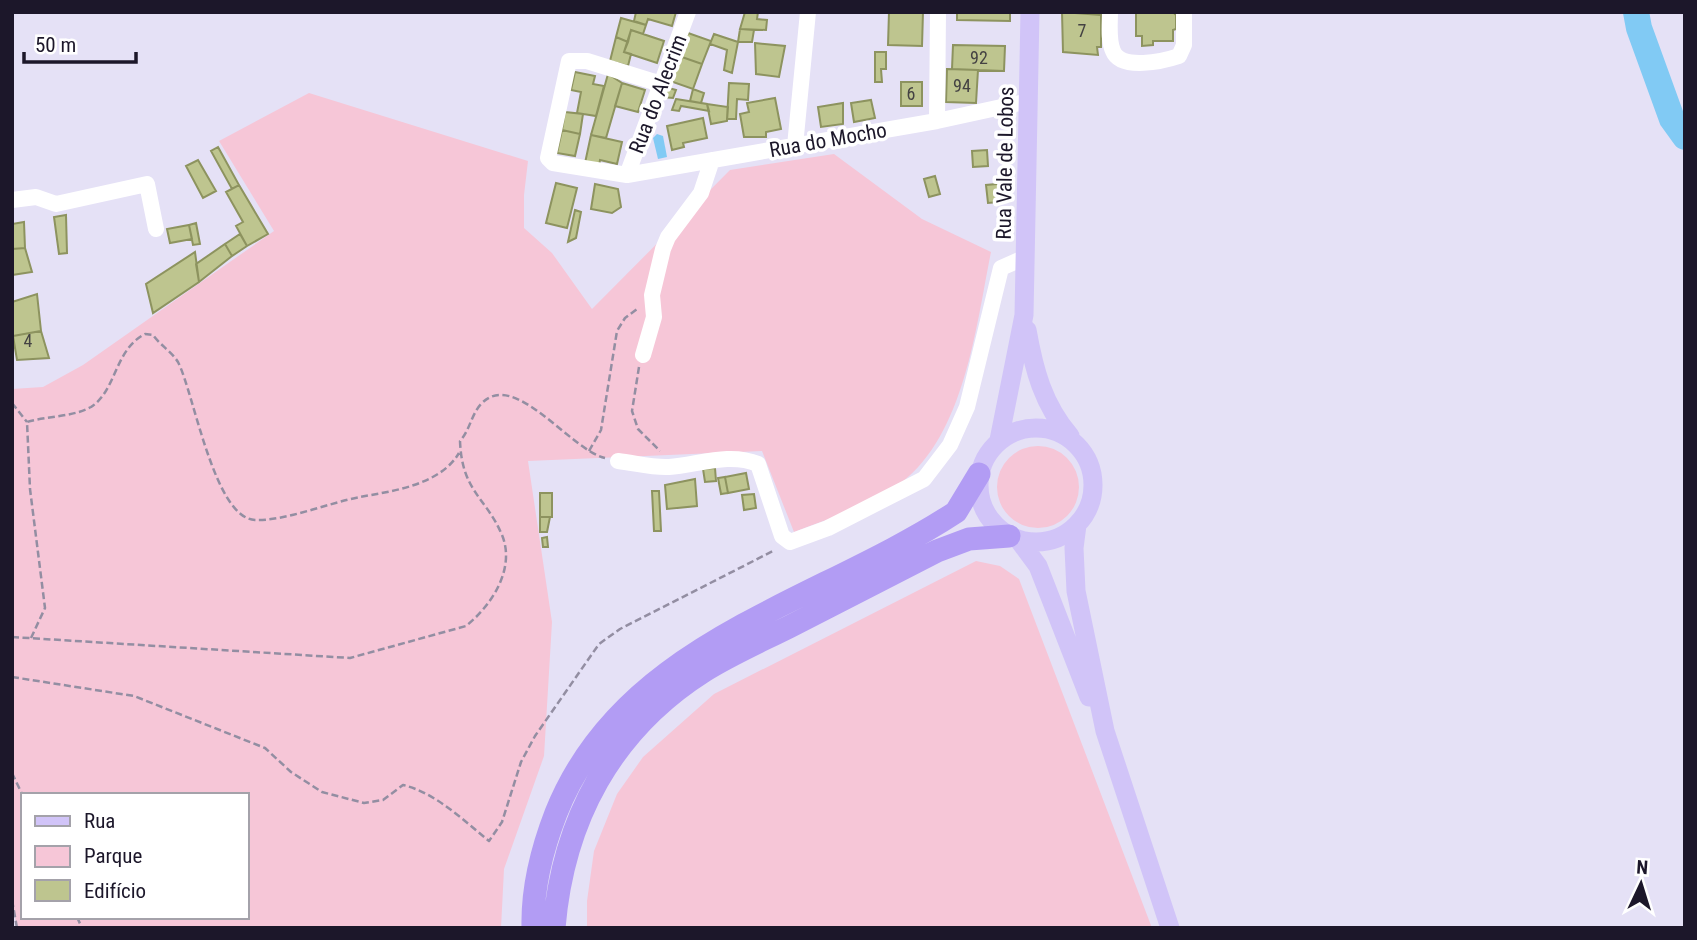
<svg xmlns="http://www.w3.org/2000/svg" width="1697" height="940" font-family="'Roboto Condensed',sans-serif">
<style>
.green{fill:#f6c6d7;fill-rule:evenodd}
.water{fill:#81caf4}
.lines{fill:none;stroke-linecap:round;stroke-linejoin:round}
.river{stroke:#81caf4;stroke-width:26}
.building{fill:#bec58f;stroke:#8d935f;stroke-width:2}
.path{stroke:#938ea2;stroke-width:2.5;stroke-dasharray:7 3.5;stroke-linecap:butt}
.minor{stroke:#fff;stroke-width:16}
.major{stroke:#d1c4f8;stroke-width:19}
.highway{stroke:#b29cf4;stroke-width:23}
.labels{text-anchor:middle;stroke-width:7;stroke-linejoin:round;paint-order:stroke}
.number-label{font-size:18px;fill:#444243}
.street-label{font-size:21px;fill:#1c172a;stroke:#fff}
</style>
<rect width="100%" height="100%" fill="#e5e1f6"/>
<path class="green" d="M309,93L528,161L524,195V228L552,253L592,309L730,170L834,154L922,219L991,252C976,326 965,434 901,483C871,506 829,518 794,532L762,451L528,461L552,622L544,756L504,869L501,928H17L12,900V389L43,387L83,365L274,231L219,141ZM23,795H247V917H23Z
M997 487a41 41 0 1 1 82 0a41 41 0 1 1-82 0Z
M976,561L1000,566L1019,579L1152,928H587V901L594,851L617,794L643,757L714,694Z"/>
<path class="water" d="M657,134L663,136L667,157L658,159L653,138Z"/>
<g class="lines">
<path class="river" d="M1636,12L1639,28L1672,119L1685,137"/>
</g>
<path class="building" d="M636,12H676L672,26L648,19L646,25L634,21Z
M745,12H758L757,19L767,20L766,30L740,29Z
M889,12H923L922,46L888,45Z
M957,12H1010V21L957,20Z
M1062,12L1101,15V47H1097L1098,55L1063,52Z
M1136,12H1173L1176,15V29L1173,30V41H1153V45L1142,46V36H1136Z
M621,18L646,25L643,34L631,30L628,42L616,37Z
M740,29L754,30L752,42H738Z
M631,30L664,41L657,63L624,52Z
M688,33L711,41L702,64L679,56Z
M714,34L738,42L732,73L724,70L727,50L710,44Z
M616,37L628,42L624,52L631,54L628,66L610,61Z
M755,43L785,46L779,77L756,74Z
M953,45L1005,46L1004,71L952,69Z
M875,52H886V69H881L882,82H875Z
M679,56L702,64L693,89L670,81Z
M947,69L978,70L976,103L946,102Z
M575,72L595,76L593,84L604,86L596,116L577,113L581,92L571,90Z
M608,74L622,83L606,138L591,135Z
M901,82H922V106H901Z
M622,83L645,90L638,112L615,106Z
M729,83L749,84L748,100L737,99L736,119H727Z
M665,87L676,90L673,98L662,97Z
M693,89L704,93L701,103L690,101Z
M775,98L781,129L766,132V137H744L740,114L749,112L747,103Z
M676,99L707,104L709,111L681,106L679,111L672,110Z
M871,100L875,118L854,122L851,103Z
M843,103V124L821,127L818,107Z
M707,104L728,107L727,121L711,124Z
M565,112L583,114L580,134L562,130Z
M703,118L707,138L683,143L684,147L672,150L667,126Z
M562,130L580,134L575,156L557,153Z
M591,135L622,142L617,164L600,160L599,166L585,163Z
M218,147L239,185L232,189L211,151Z
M987,150L988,166L973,167L972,151Z
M198,160L216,191L203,198L186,166Z
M935,176L940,194L929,197L924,179Z
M556,183L577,188L567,228L546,223Z
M1008,183L1010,201L988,203L986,185Z
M595,184L618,189L621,207L612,213L591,209Z
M239,185L268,234L247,246L236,226L243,222L226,192Z
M575,210L581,212L576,238L568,242Z
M66,215L67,253L59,254L54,217Z
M24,222L25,248L12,249V224Z
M196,223L200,244L193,245L189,225Z
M189,225L192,239L170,243L167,229Z
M240,234L247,246L232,256L225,244Z
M225,244L232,256L199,282L196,264Z
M25,248L32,272L12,275V249Z
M195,252L199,282L153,313L146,284Z
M37,294L41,331L13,336L12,302Z
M41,331L49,358L17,360L13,336Z
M715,468L716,481L705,482L703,469Z
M746,473L749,489L728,493L725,477Z
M725,477L728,493L721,494L718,478Z
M695,479L697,506L667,509L665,485Z
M652,491H659L661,531H654Z
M540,493H552V517H540Z
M754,494L756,508L744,510L742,495Z
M540,517H550L547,532H540Z
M547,537L548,547H543L542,538Z"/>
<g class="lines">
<path class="path" d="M639,367L632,411L638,429L660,451
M12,403L27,422
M589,451L601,430L617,331L625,318L637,309
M12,637L350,658L466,626C491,606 516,569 502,535C486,497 462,492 460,441C470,430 471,415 481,404C514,368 570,450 605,458
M31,638L45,608L30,489L27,422C47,416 73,417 91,407C117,390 114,350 145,334L153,335C160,345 171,351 178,362C194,393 214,518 255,520C286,521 328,503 360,497C393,491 440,485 459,453
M12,677L134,696L265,748L291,772L322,792L364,803L383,800L403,785C436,793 463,820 489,841L502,822L521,762L535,736L599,644L620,629L775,550
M12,773L23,796
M12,900L17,928
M77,917L82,928"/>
<path class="minor" d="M1110,12C1110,24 1108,40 1113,51C1121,71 1164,61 1179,56L1184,45V12
M661,84L587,61H569L548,158L553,163L627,175L937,121L1029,101
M937,121L938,12
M795,146L808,12
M627,175L688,12
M12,200L36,197L56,204L147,184L156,229
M643,355L654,317L652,295L663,249L668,237L701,193L712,160
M618,461C635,463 653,468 669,467C698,465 729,452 758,464L782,536L790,542L828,528L924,479L950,445L967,407L1001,268L1026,257"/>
<path class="major" d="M1027,330C1034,370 1043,404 1070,436
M979 485a57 57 0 1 1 114 0a57 57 0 1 1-114 0Z
M999,440L1024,315L1030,12
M1077,525L1074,548L1076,591L1105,731L1170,928
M1018,539L1038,566L1089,697"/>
<path class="highway" d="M533,928C532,889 542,849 556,813C624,642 816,604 956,512L979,474
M554,928C563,820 611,730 704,671C731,654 761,641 789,627C838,602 888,576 937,551L969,539L1009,536"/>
</g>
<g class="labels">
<g class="number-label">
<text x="1082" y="37">7</text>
<text x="979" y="64">92</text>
<text x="962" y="92">94</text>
<text x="911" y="100">6</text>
<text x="28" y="347">4</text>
</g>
<g class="street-label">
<text transform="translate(658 94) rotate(-69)" y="7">Rua do Alecrim</text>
<text transform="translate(828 140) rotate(-10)" y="7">Rua do Mocho</text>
<text transform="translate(1005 163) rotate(-89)" y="7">Rua Vale de Lobos</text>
</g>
</g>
<rect width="1697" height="940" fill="none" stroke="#1c172a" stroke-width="28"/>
<rect x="21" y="793" width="228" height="126" fill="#ffffff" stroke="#a4a2aa" stroke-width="2"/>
<rect x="35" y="816" width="35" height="10" fill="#d1c4f8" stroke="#a4a2aa" stroke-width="2"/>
<text x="84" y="828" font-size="21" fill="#1c172a">Rua</text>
<rect x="35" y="846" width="35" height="21" fill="#f6c6d7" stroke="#a4a2aa" stroke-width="2"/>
<text x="84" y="863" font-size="21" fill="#1c172a">Parque</text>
<rect x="35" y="880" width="35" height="21" fill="#bec58f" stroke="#a4a2aa" stroke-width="2"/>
<text x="84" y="898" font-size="21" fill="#1c172a">Edifício</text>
<g transform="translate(1641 884) rotate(4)" stroke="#ffffff" stroke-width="5" paint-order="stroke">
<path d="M0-5L12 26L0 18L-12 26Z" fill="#1c172a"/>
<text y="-10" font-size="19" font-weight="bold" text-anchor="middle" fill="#1c172a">N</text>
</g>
<path d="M24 52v10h112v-10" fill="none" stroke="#1c172a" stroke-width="3.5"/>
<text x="35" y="52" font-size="21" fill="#1c172a" stroke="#ffffff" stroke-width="5" paint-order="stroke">50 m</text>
</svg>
